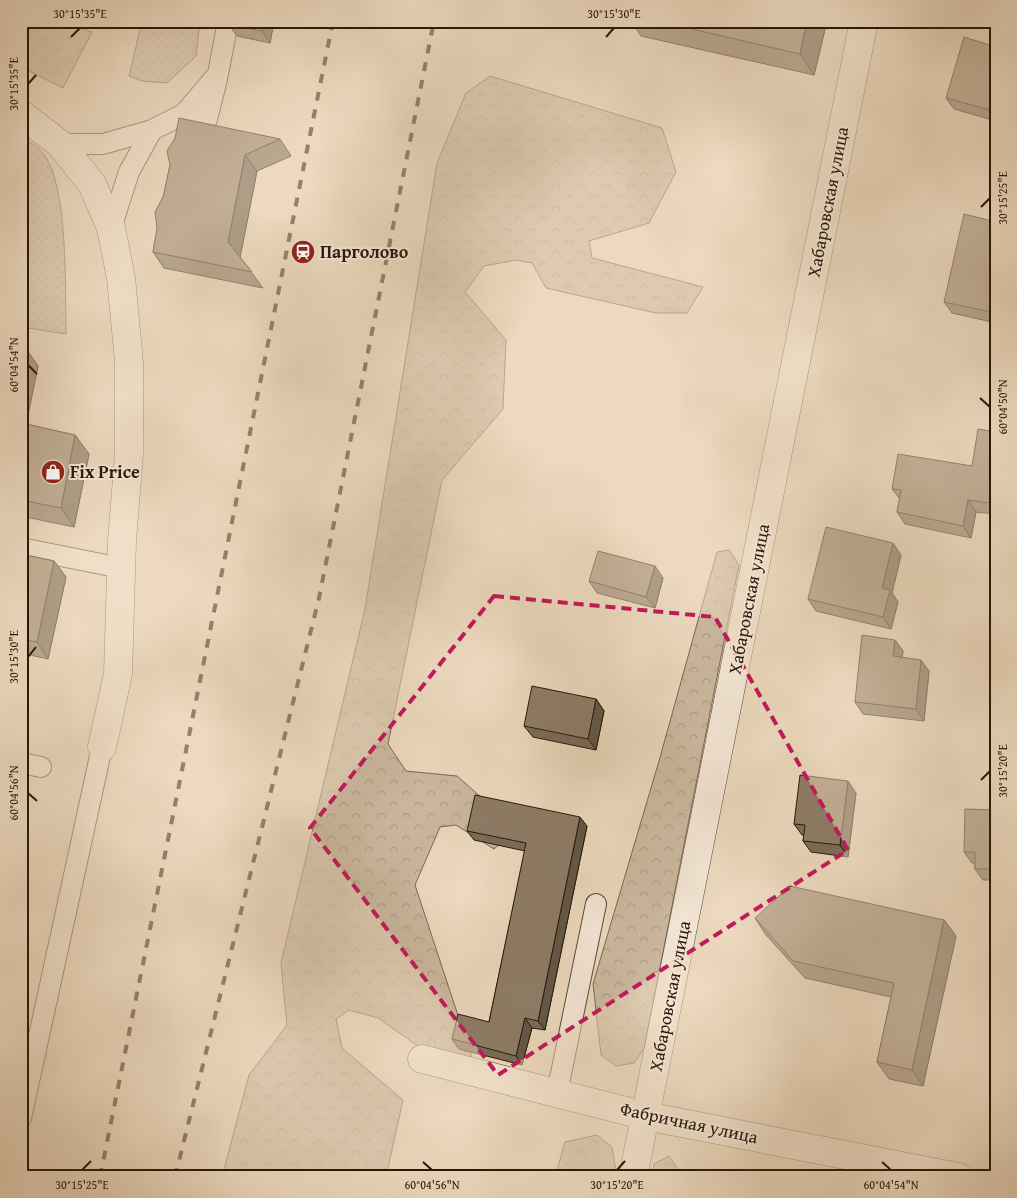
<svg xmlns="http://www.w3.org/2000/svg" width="1017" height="1198" font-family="'Gentium Book Plus',serif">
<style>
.grass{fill:url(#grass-dots);stroke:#7a6854}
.forest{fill:url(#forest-crowns);stroke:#7a6854}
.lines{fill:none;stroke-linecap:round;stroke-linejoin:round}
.service-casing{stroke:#594836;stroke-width:22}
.minor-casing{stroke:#594836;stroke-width:29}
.service{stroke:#f3e6d5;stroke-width:20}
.minor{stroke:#f3e6d5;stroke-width:28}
.rail{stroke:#281708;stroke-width:4;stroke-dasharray:9 9;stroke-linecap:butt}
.wall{fill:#7a6b59;stroke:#281708}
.shaded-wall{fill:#635748;stroke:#281708}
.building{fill:#8e7c67;stroke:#281708}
.marked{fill:none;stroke:#c2185b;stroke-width:4;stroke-dasharray:10 6;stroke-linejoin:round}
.ticks{fill:none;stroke:#281708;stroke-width:2}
.labels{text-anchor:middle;stroke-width:4;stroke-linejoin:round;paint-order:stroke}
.street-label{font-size:18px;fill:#281708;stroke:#f3e6d5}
.poi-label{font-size:18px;font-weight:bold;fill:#281708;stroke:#f3e6d5;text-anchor:start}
.neatline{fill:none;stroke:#281708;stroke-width:2}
.ticks-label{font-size:12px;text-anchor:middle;fill:#281708}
</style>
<defs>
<pattern id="grass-dots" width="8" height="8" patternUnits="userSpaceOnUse" patternTransform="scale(1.25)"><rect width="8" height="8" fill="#cbb89f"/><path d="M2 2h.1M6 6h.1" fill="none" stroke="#ae9d87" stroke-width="1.8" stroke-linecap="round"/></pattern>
<pattern id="forest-crowns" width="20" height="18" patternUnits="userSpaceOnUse" patternTransform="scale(1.25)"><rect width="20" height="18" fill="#cbb89f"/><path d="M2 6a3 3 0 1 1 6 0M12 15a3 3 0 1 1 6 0" fill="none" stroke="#ae9d87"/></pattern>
</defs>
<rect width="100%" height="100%" fill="#ecd9be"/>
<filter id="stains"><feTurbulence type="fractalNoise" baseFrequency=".004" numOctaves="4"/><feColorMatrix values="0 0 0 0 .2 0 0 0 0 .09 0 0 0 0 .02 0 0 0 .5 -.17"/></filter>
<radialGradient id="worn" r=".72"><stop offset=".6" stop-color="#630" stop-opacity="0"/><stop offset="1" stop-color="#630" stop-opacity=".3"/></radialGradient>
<path class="grass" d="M142,21H200L196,56L167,83L142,81L129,76Z
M21,136C28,141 37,146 42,152C69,182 65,293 66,334L21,327Z"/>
<path class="forest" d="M21,21H62L92,32L63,88L21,67Z
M490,76L662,128L676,172L649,223L589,241L592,258L703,287L687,313H656L546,288L532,263L516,260L484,266L465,292L506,340L503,409L442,480L388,744L406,771L457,776L517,829L494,849L456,825L440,827L415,885L476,1070L445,1065L378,1018L349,1010L336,1019L342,1048L403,1100L386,1177H222L249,1075L287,1025L281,963L365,609L437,163L466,93Z
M729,550L739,565L644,1049L634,1063L616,1066L601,1055L593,984L659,761L717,552Z
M597,1135L612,1147L617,1177H555L565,1142Z
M669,1156L683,1177H652L654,1164Z"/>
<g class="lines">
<g class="service-casing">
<path id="service" d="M184,114L207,119L217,79
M60,144H103L152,130L184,114L218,74L228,21
M111,228L129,172L152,130
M21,548L121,568
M21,763L41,767
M557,1093L596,904
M21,1118L102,747"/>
</g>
<g class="minor-casing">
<path id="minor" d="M21,114L60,144L92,184L111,228L121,278L129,362V454L122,541L118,674L102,747
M422,1059L646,1116L958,1177
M633,1177L864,21"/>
</g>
<use href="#service" class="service"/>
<use href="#minor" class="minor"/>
<path class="rail" d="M100,1177L333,21
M175,1177L319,598L434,21"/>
</g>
<path class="wall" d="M230,21H274L270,43L237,36L229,25Z
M631,21H827L814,75L641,36Z
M996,47V121L954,109L946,98Z
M280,139L291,156L257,171L240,257L263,288L164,268L153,252L170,165Z
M996,222V323L952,313L944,302Z
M21,346H24L38,366L26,424L75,435L89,454L74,527L21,516Z
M996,432V514L976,512L971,538L905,524L897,512L900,499L892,489L972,466Z
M21,554L54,561L66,577L48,659L21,653Z
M901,555L892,593L898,602L891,629L816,611L808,599Z
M663,578L655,608L597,593L589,581Z
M895,640L903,651L902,657L929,671L924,721L863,714L855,702Z
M596,699L604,711L596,750L533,737L524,726Z
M856,793L848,857L811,852L803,841L804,835H802L794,824Z
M996,810V880H983L975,869V863H972L964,852Z
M587,826L545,1030L532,1028L522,1065L459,1049L452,1039L489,1022L525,851L474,840L467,831Z
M755,918L944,920L956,936L923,1086L889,1079L877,1062L891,997L805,978L766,935Z"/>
<path class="shaded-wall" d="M264,21H274L270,43L262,31Z
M807,21H827L814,75L800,54Z
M996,90V119L990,110Z
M245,155L257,171L240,258L228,242Z
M24,346L38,366L23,439L21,437V360Z
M75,435L89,454L74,527L61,508Z
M968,500L976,512L971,538L963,526Z
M893,543L901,555L892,593L898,602L891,629L883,617L882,588Z
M54,561L66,577L48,659L37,642Z
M655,566L663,578L655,608L646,597Z
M895,640L903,651L901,668L893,656Z
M921,660L929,671L924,721L916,709Z
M596,699L604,711L596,750L588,739Z
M848,781L856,793L848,857L840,845Z
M580,817L587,826L545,1030L538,1021Z
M944,920L956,936L923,1086L912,1070Z
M525,1018L532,1028L522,1065L516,1056Z"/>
<path class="building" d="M230,21H264L262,31L229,25Z
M657,21H807L800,54Z
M964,37L996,47V90L990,110L946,98Z
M179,118L280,139L245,155L228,242L252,272L153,252L157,228L155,212L163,197L170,165L167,151L175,138Z
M964,214L996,222V313L944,302Z
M21,346H24L21,360Z
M21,423L75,435L61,508L21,500Z
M978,429L996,432V504L968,500L963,526L897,512L901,490L892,489L898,454L972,466Z
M826,527L893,543L882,588L890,590L883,617L808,599Z
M598,551L655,566L646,597L589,581Z
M21,554L54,561L37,642L21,639Z
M862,635L895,640L893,656L921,660L916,709L855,702Z
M532,686L596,699L588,739L524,726Z
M800,775L848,781L840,845L803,841L805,825L794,824Z
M475,795L580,817L538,1021L525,1018L516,1056L452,1039L458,1014L489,1022L526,843L467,831Z
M965,809L996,810V869H975V852H964Z
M790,886L944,920L912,1070L877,1062L894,983L793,961L755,918Z"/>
<path d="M0 0H1017V1198H0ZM494,596L715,617L848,850L498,1075L310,828Z" fill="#ecd9be" fill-opacity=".55" fill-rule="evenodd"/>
<path class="marked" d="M494,596L715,617L848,850L498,1075L310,828Z"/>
<path class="ticks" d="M71,37L80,28M606,37L614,28M28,84L36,75M981,207L990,198M28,365L37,374M980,398L990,407M28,657L36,647M981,780L990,771M28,793L37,801M423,1162L432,1170M882,1162L891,1170M82,1170L91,1161M617,1170L625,1161"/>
<defs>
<g id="station-disc" transform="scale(1.25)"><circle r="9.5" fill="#8f2418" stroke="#f3e6d5"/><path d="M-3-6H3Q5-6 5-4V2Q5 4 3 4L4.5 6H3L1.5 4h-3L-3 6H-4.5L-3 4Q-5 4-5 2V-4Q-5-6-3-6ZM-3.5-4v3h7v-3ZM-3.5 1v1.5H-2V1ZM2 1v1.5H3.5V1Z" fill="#fff"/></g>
<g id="shop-disc" transform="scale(1.25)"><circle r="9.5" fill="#8f2418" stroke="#f3e6d5"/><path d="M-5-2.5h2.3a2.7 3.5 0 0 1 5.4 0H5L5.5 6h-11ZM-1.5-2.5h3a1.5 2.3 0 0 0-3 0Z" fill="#fff"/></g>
</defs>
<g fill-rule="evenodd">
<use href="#station-disc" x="303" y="252"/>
<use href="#shop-disc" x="53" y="472"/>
</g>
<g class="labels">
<g class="street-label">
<text transform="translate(828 202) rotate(-79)" y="6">Хабаровская улица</text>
<text transform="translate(749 599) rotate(-79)" y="6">Хабаровская улица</text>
<text transform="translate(670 996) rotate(-79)" y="6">Хабаровская улица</text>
<text transform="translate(689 1123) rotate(12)" y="6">Фабричная улица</text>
</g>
<g class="poi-label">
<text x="320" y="258">Парголово</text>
<text x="70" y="478">Fix Price</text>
</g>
</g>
<rect width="1017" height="1198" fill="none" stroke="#ecd9be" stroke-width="55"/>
<rect x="28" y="28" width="962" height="1142" class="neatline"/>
<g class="ticks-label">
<text x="80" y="18">30°15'35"E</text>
<text x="614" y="18">30°15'30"E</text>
<text transform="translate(14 84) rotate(-90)" y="4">30°15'35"E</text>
<text transform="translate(1003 198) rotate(-90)" y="4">30°15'25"E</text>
<text transform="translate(14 365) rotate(-90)" y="4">60°04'54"N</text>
<text transform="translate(1003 407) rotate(-90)" y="4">60°04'50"N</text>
<text transform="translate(14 657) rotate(-90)" y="4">30°15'30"E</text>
<text transform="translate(1003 771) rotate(-90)" y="4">30°15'20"E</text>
<text transform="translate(14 793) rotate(-90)" y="4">60°04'56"N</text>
<text x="82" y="1189">30°15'25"E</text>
<text x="432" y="1189">60°04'56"N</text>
<text x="617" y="1189">30°15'20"E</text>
<text x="891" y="1189">60°04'54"N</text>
</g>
<rect width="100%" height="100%" filter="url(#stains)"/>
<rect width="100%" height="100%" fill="url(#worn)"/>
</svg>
